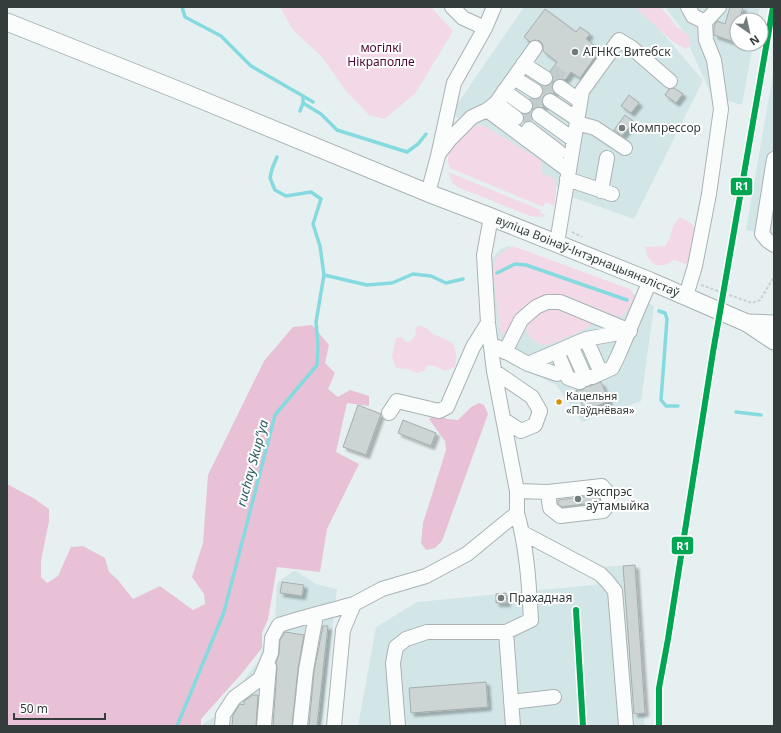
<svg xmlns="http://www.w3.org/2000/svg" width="781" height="733" font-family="'Noto Sans',sans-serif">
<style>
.built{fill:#d2e6e8}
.green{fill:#f3d9e8}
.forest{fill:#e9c1d7}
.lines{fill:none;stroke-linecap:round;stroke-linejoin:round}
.stream{stroke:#85dae0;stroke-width:3.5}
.building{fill:#ccd4d4;stroke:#a5adad;filter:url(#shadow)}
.minor-tunnel{stroke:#c2cccd;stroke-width:14;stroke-dasharray:14 7;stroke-linecap:butt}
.minor-casing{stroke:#aab2b3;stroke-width:16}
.major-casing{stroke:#aab2b3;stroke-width:19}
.path{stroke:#cbd0d0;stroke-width:2;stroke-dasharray:3 2;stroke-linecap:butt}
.minor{stroke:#fbfdfd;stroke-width:14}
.major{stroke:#fbfdfd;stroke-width:17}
.rail-1-casing{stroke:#fff;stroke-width:9}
.rail-1{stroke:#00a651;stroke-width:6}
.poi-dot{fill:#727b7b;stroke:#fff;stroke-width:1.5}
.bus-dot{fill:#d0910c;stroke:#fff;stroke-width:1.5}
.labels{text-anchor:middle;stroke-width:4;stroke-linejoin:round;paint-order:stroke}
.bus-label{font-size:11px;fill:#343c3c;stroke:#fff;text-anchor:start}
.park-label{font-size:12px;fill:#4d0732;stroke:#fff}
.poi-label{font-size:12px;fill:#343c3c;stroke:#fff;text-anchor:start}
.street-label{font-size:12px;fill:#343c3c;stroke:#fff}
.water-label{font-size:13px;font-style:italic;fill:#2a5d60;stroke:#fff}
.line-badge{stroke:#fff;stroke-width:1.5}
.badge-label{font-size:11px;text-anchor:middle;font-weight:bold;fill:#fff}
</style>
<defs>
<filter id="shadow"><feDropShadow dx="3.5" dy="3.5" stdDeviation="1" flood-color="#0004"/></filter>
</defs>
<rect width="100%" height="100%" fill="#e6f0f1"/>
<path class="built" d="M524,7H640L703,80L634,219L571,197L451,113Z
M665,7H760L757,20H737V44H753L742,105L712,96L681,28Z
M774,68V235L746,230Z
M508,246L627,290L654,306L641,401L582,422L556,385L501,358L490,271L491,261L498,251Z
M635,565L645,713L644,726H358L376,627L417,602L603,584L600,567Z
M296,571L316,584L337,589L321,726H203V724L219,714L258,661L266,639L275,623L277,583L292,572Z"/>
<path class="green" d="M280,7H431L453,31L415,94L384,119L369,115L346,91L322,57L293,30Z
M639,7H661L677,27L689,36L691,45L686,49L672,41L638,10Z
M478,125L485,126L542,161V173L556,180V195L554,206L546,202L543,207L450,168C449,165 447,162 448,159C449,147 466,127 478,125Z
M448,172L541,210L540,213L546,215L542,217L530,216L460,188L453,184Z
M680,217L692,224L698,235L692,259L685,264L674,260L665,265H655L648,258L645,247L665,246L670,238L673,226Z
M513,246L630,289L634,295C631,305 629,311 620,317L611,314L563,296L549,294L542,297L507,335L502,334L500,330L493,271C494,257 500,252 513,246Z
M557,306L589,320L591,324L589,327C581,331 572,335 563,339C547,346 538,350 526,331C527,323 533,314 541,310C545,307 552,307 557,306Z
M419,325C426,327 427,329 432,333C437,336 448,340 452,343C457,348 457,361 455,367L445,371L437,367L428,365L424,371L417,373L408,369L396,368L392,357L396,338L402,337L406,342L411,341L416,334L415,329Z"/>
<path class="forest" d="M312,325L329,345L325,363L335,373L328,389L338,397L350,390L369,396V406L347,403L336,452L359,464L327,529L320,572L277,567L268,619L262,633V648L243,672L201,719V726H7V484L35,499L49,509V521L41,561V577L47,583L58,576L71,547L83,546L105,558L109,572L118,580L133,599L160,586L193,610L205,604L204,594L192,577L203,543L208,475L264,361L293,327Z
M479,403L484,405L488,414L442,541L435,548L426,550L421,543L423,523L446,450L445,441L429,419L436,414L447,419L458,420L471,407Z"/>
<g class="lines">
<path class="stream" d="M182,7L185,17L221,36L251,66L303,96V103L300,111
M303,96L313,102
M303,103L321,114L337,130L407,152L418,144L426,134
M497,273L515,264L526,265L627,300
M324,275L367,285L392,283L413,274L431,276L446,283L463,279
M659,311L665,313L667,319L661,400L666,406H678
M736,412L761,415
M177,726L224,612L275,415L317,365L318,345L316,322L324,275L320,246L313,224L321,199L311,192L286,196L275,190L270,178L272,169L277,157"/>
</g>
<path class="building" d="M730,7H743L739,20H737V43L714,35V27L715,24L717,21L725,24Z
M545,9L576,32L580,27L590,34L586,39L600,50L580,78L571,72L565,80L560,79L556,80L553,82L552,87L553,91L555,94L551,93H547L543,97L542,101L544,108L539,107L532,110L533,103L530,99L539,98L543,92L541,85L549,86L552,83L553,78L550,71L557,62L543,51V45L540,41L535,40L530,42L524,37Z
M674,88L683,94L676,103L665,95L669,89Z
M629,95L639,103L631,113L621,106Z
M625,115L634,122L622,136L614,130Z
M601,382L609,401L585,411L576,390H582L586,387Z
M358,405L381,414L366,455L343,447Z
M403,420L436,433L431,446L398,433Z
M599,495V502L562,507L558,504V500Z
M635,565L645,713L634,714L623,566Z
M282,582L304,585L302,596L280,593Z
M506,593L507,603H496V594Z
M323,626H328L317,726H309L314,671Z
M285,632L304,635L298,669L292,726H273L277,668L276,663L279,654L280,640Z
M486,682L488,707L411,713L409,688Z
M253,695H258L256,726H232L233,715L240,704L244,705V701Z"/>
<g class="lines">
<path class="minor-tunnel" d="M551,71L565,80
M541,84L555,94
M530,98L545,108
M521,112L535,122"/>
<g class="minor-casing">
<path id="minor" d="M452,7L463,18L485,28
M688,7L693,16L705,22
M523,64L545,78
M514,78L535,91
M560,87L580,101
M504,91L525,106
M550,101L577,119
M496,103L516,118
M487,110L496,103L535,48
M539,115L574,140
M577,123L595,128L625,148
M529,129L559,152
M440,152L450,139L472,117L487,110L569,171
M774,159L762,234L768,241L774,245
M567,179L612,194
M601,191L607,158
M428,193L438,156L454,83L485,28L494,7
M557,243L582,91L619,40L632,48L670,81
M686,296L695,266L709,194L721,109L714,60L706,40L705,22L719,7
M586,339L601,373
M571,346L586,379
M497,347L528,364L557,374
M505,352L521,320L536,307L547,302H560L630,331
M557,352L568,378L580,382
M528,364L586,339L630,331
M494,371L532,397L540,411L535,425L521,431L504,420
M592,377L612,368L618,356L650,281
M389,413L397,401L439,411L447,407L473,347L488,323
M517,491L548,492L602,486L607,492L609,504L603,511L560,516L550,508L548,492
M523,533L600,574L607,581L615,591L626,726
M506,632L513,726
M511,702L554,697
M222,726L223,715L234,698L260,679L271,653L272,638L279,625C304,617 329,611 354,604
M264,726L269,667
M300,726L306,670L316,615
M334,726L343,630L354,604L382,589L426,576L467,554L517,513V491L494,371L488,323L484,255L491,217
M398,726L393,663L396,647L406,639L427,632H506L531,620C529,584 527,548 517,513"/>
</g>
<g class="major-casing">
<g id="major">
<path id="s1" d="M7,22L180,91L428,193L491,217L650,281L747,323L774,341"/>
<path d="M747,323L774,324"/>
</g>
</g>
<path class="path" d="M572,232L582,237
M701,285L752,303L760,300L774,277"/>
<use href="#minor" class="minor"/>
<use href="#major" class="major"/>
<g class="rail-1-casing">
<path id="rail-1" d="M576,610L583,726
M659,726V688L668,639L713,352L773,7"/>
</g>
<use href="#rail-1" class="rail-1"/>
</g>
<g class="poi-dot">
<circle cx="575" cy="52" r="4"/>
<circle cx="622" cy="128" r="4"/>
<circle cx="578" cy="499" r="4"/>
<circle cx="501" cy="598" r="4"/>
</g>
<circle class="bus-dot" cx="559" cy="402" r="3.5"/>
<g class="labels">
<g class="bus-label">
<text x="566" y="400">Кацельня<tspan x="566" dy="14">«Паўднёвая»</tspan></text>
</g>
<g class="park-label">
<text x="381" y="52">могілкі<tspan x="381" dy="14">Нікраполле</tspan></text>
</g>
<g class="poi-label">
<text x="583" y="56">АГНКС Витебск</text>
<text x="630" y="132">Компрессор</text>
<text x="586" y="496">Экспрэс<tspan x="586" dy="14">аўтамыйка</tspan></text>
<text x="509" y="602">Прахадная</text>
</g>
<g class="street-label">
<text dy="4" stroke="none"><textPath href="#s1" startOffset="626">вуліца Воінаў-Інтэрнацыяналістаў</textPath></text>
</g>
<g class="water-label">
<text transform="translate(252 463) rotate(-75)" y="5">ruchay Skup’’ya</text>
</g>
</g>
<g class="line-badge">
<rect x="730" y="177" width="23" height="19" rx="4" fill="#00a651"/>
<rect x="671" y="536" width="23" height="19" rx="4" fill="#00a651"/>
</g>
<g class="badge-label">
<text x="742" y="190">R1</text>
<text x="683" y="550">R1</text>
</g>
<rect width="781" height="733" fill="none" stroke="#343c3c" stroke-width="16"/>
<g transform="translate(749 32) rotate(146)"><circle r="19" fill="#ffffff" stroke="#aeb1b1"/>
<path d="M0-3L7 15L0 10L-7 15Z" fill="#727b7b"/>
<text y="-6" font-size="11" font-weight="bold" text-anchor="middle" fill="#343c3c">N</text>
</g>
<path d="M14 713v6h91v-6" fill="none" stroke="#343c3c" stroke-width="2"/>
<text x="20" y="713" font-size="12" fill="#343c3c" stroke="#ffffff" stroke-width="3" paint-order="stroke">50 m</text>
</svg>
